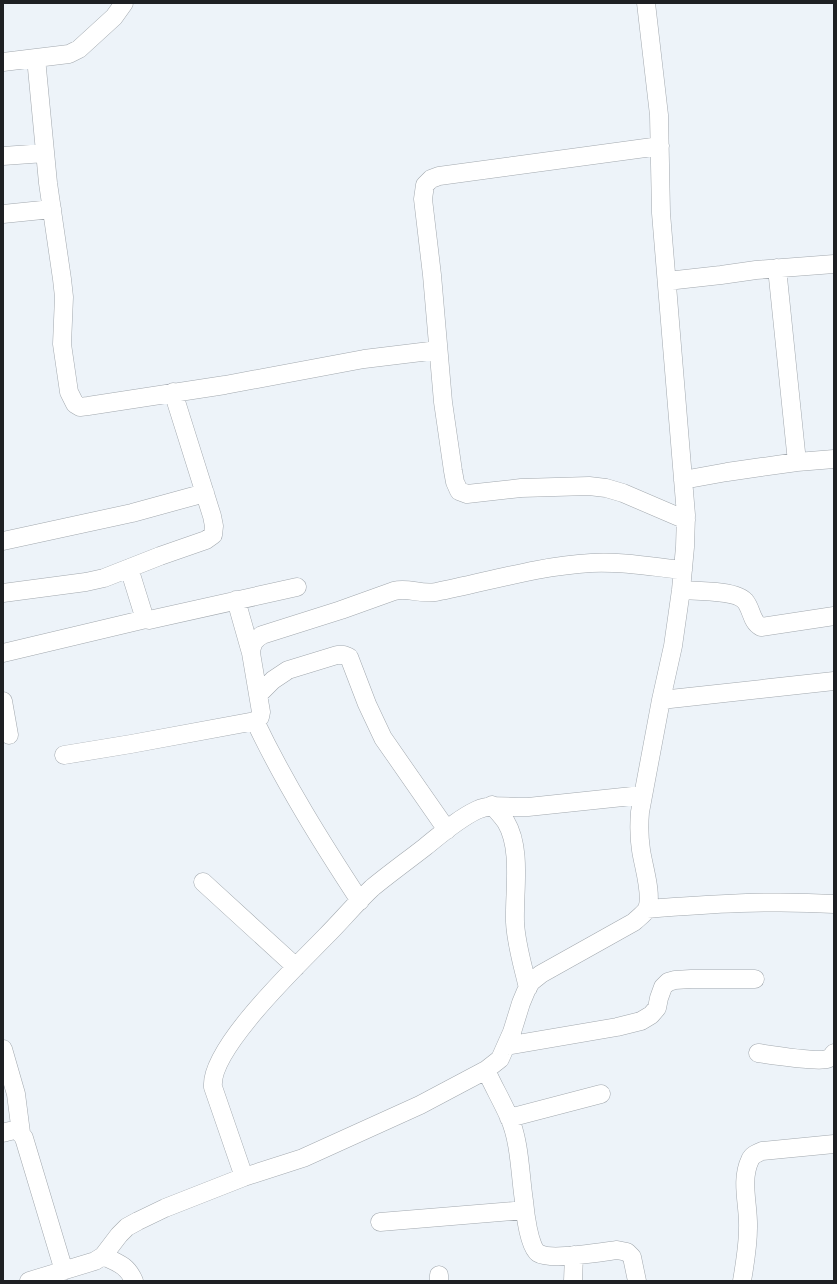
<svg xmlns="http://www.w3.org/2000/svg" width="837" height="1284" font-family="Quicksand,sans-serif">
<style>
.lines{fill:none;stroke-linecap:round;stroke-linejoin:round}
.street-casing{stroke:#a2a8ae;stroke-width:19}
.street{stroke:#fff;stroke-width:18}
</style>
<rect width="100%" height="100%" fill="#edf3f9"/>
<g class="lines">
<g class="street-casing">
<path id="street" d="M36,58L48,183L62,279L64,297L62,344L69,392L75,404L80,407L88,406L225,385L364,359L438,350
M3,62L69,54L79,49L114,17L124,3
M660,146L439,176L431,179L425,185L423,199L432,275L443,402L453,471L455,482L459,491L467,494L521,488L589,486L606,488L623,493L686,520
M3,156L45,153
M3,214L52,209
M777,268L797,462
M667,281L721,275L756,270L834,264
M683,480L727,472L797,462L834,459
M3,541L132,513L205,493
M129,568L143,613L146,619L149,620L297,587
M681,590C696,591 736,590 745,601C752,609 751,622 761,627L834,616
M3,593L86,582L104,578L160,556L206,540L213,535L214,526L212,516L173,392
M236,600L251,653
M3,653L146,619
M259,694L273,680L288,670L337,655H344L349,657L367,704L383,738L447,830
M661,700L834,681
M3,701L9,735
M255,721C285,784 322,843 360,901
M64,755L131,744L255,721L260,717L261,712L251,653C252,644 254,640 262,635L341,610L394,591C408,587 421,595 436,592C487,582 538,566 591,563C622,561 653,567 683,570
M492,805C497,811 502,816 506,822C522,849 514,891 515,922C516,944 523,966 528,988
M203,882L296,967
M647,909C709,904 772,900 834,904
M506,1046L617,1027L641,1021L651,1015L657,1008L659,998L663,987L668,982L675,980L691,979H755
M3,1049L16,1094L21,1133
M758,1053C771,1055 818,1062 827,1059C831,1058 832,1056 834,1053
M486,1070C493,1086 502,1101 509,1117C520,1141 520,1175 524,1201C525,1212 529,1247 538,1253C550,1261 602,1252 617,1250L627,1252L632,1257L637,1281
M509,1118L601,1094
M3,1133C13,1130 18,1128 24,1138L64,1271
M244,1177L213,1087C209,1049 298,965 326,936C341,921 356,903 372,888C389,874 407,861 425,847C441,834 458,819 477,810C492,803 511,808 528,807L642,795
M380,1222L525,1210
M103,1256C118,1263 127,1265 134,1281
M29,1281L95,1261L103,1256L119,1235L127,1227L138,1221L165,1208L244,1177L303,1158L420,1105L486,1070L500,1059L512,1032L521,1003L526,991L531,982L541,974L634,922C638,918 644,914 647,909C653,895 643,865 641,850C639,837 639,824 640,812L661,700L673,646L681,590L685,547L686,515L661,213L659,115L646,3
M439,1281V1275
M573,1281L574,1255
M742,1281C745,1263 748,1246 748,1228C749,1206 740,1181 750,1160C752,1155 757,1153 762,1151L834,1144"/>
</g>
<use href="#street" class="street"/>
</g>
<rect width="837" height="1284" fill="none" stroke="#1e2023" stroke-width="8"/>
</svg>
